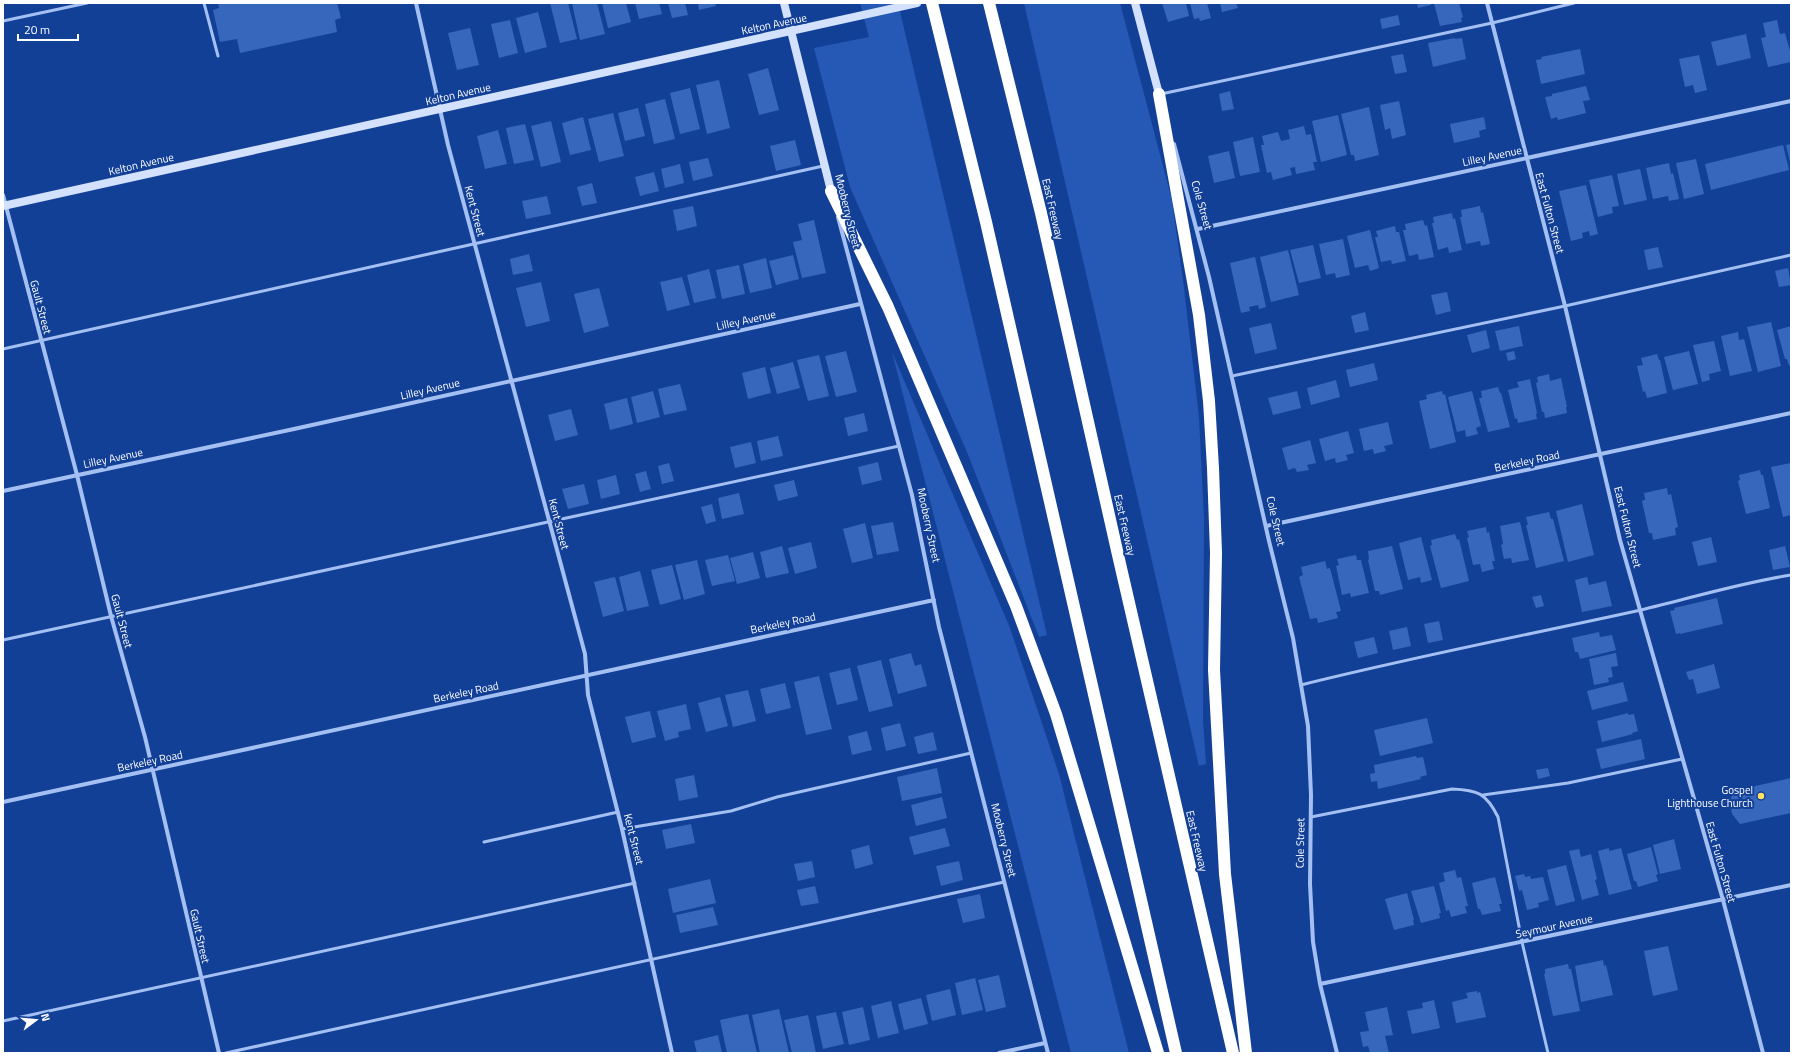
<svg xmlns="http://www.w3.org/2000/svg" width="1794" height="1056" font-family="'Titillium Web',sans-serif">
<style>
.green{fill:#2658b6}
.building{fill:#3766bd}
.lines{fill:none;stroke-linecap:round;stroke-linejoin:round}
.service{stroke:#a4c0f3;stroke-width:3}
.minor{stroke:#a4c0f3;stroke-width:4}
.secondary{stroke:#d3e1fc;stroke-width:8}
.motorway{stroke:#fff;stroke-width:12}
.poi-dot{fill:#ffe166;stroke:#134097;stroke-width:1.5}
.labels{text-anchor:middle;stroke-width:4;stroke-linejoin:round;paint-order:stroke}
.street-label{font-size:11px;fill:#fff;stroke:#134097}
.poi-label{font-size:11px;fill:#fff;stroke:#134097;text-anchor:end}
</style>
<rect width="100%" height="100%" fill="#134097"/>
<path class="green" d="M860,3H898L1047,635L1039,637L967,452L850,187L814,48L869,37Z
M1024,3H1120L1172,200L1184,288L1199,417L1204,519L1203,720L1206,764L1199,766Z
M892,352L1010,628L1059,774L1129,1053H1071Z"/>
<path class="building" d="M218,3H337L341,18L335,20L337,32L240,53L237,39L220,42L213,10L219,8Z
M550,3H568L577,39L560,43Z
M572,3H597L605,34L580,40Z
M602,3H626L631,22L608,28Z
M635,3H659L662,14L639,19Z
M668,3H685L688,15L672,18Z
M698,3H715L716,6L699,10Z
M1162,3H1186L1189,16L1168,22Z
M1190,3H1207L1211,18L1200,21L1199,18L1194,19Z
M1220,3H1236L1238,8L1222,12Z
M1417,3H1431V5L1418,8Z
M1434,3H1459L1463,17L1461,18L1462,22L1440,26Z
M538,12L547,47L525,53L516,18Z
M1398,15L1400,25L1382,29L1380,19Z
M510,20L518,53L499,58L491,24Z
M1777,20L1780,34L1785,33L1791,54V62L1768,67L1761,38L1766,37L1763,23Z
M470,28L479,65L457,70L448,33Z
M1746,34L1751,58L1717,66L1711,42Z
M1455,38V39L1462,38L1466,59L1433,67L1428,43Z
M1580,49L1585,74L1541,84L1536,60L1542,59L1541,57Z
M1403,54L1407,72L1395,74L1391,56Z
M1699,55L1707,90L1695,93L1693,85L1685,87L1679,59Z
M768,68L779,110L759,115L748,74Z
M719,80L730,128L707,134L696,85Z
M1586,86L1590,100L1583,101L1586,113L1558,120L1557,117L1551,119L1545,97L1552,96V94Z
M690,88L700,129L680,134L670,93Z
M1230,91L1234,109L1222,111L1219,94Z
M665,99L675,139L654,144L645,104Z
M1399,101L1406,135L1392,139L1390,128L1385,130L1380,105Z
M1369,107L1379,155L1355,161L1354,155H1351L1341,114Z
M638,108L645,136L625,141L618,113Z
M613,113L624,156L599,162L588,119Z
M1338,115L1347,155L1321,162L1312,121Z
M583,117L591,150L570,155L562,123Z
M1484,117L1486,129L1479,131L1480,137L1454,143L1450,124Z
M551,121L561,162L541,167L531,126Z
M525,124L534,160L514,164L506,128Z
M1304,126L1306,135L1311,134L1317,162H1313L1315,170L1296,174L1295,167L1290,168L1292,175L1273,180L1271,172L1267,173L1261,145H1264L1262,136L1278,132L1281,141L1290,139L1288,130Z
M498,130L507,164L485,169L477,136Z
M1253,137L1260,172L1240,176L1233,142Z
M795,140L801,165L776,171L770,146Z
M1791,144V162H1790L1786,145Z
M1783,145L1789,170L1711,190L1705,164Z
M1229,151L1235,178L1214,183L1208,156Z
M708,158L713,176L693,181L689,162Z
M1696,159L1704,194L1684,199L1676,163Z
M1669,163L1671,174L1673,173L1679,199L1669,201L1668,196L1653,199L1646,168Z
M680,164L684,183L665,188L661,169Z
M1640,169L1647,200L1624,205L1617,174Z
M654,172L659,191L640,196L635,177Z
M1612,175L1619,206L1612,207L1613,213L1598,217L1589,180Z
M592,183L597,203L582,206L577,187Z
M1586,185L1598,234L1590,236L1589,231L1582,233L1583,238L1571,241L1559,191Z
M547,196L551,214L526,219L522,201Z
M693,206L697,226L677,231L673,210Z
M1480,206L1481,213L1483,212L1490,244L1481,246L1480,241L1466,244L1460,217H1462L1461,210Z
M1452,213L1453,219L1455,218L1462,250L1449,253L1448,247L1438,250L1432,223H1434L1433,217Z
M814,220L826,273L802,278L793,242L802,240L798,224Z
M1423,220L1425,226L1427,225L1434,257L1419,260L1418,254L1409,256L1403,230H1406L1405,224Z
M1395,226L1396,232H1399L1406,261L1392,264L1391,260L1381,262L1375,237H1378L1376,231Z
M1370,230L1379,268L1370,271L1368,265L1355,268L1347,236Z
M1343,239L1350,275L1336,278L1335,273L1326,275L1319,244Z
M1313,245L1321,278L1299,283L1290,250Z
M1658,247L1663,267L1648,270L1644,250Z
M1288,250L1299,295L1271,302L1260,257Z
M529,254L533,271L513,275L510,259Z
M793,255L799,279L776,285L769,261Z
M1255,257L1266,307L1259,309L1258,305L1249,307L1250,311L1241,313L1230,263Z
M766,258L772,288L750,293L743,264Z
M739,265L745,294L722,299L716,270Z
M1788,268L1791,285L1779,287L1775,271Z
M709,269L716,298L694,303L687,275Z
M682,277L690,305L667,311L660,282Z
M541,282L550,321L526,327L516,288Z
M599,288L609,326L584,333L574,294Z
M1447,292L1451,311L1436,315L1431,295Z
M1365,312L1369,330L1355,333L1351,316Z
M1771,322L1781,366L1758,372L1747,327Z
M1271,323L1277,349L1255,354L1249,328Z
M1519,326L1523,346L1500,351L1495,331Z
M1791,326V365L1789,366L1787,359H1785L1777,330Z
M1486,330L1490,348L1472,353L1467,335Z
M1738,332L1739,340L1744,339L1752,371L1730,376L1721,336Z
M1714,341L1721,371L1709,374L1710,380L1702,382L1693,345Z
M846,351L857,392L836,397L825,356Z
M1514,351L1516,359L1508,361L1506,353Z
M1689,351L1698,384L1673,390L1664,357Z
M1657,354L1659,360H1660L1667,393L1647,398L1645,391L1643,392L1637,366L1643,365L1641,358Z
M819,355L829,396L808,401L797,360Z
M793,362L800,388L777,394L770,368Z
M1374,363L1378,380L1350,387L1346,370Z
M765,367L771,393L748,399L742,373Z
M1549,374L1550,381L1561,378L1567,407H1566L1567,413L1545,418L1544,412H1542L1536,383L1538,382L1537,377Z
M1530,379L1537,413L1536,414L1537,419L1518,423L1517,418L1515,419L1508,390L1519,387L1517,382Z
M1336,380L1340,397L1311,405L1307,388Z
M680,384L687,410L664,415L658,389Z
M1498,387L1500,393H1501L1510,427L1488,432L1479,398H1482L1481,391Z
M653,391L660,417L637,423L631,397Z
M1297,391L1301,408L1273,415L1268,398Z
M1442,391L1443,395L1445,394L1456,442L1430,449L1419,401L1427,399L1426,395Z
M1472,391L1481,426L1476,428L1478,434L1466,437L1465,430L1457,432L1448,397Z
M627,398L633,424L610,430L604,404Z
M571,409L578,435L555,441L548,415Z
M864,413L868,431L848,436L844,418Z
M1388,422L1393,444L1384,446L1386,451L1374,454L1373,449L1364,451L1359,429Z
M1348,431L1354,453L1346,455L1348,460L1336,463L1335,458L1325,461L1319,439Z
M778,436L783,456L761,461L757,441Z
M1310,440L1316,463L1307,465L1309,470L1297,472L1295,468L1288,470L1282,448Z
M751,442L756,463L735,468L730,447Z
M878,462L882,480L862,485L858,467Z
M669,463L674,481L662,484L658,466Z
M1791,463V515L1783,517L1771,467Z
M1760,470L1761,475H1763L1770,508L1746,514L1738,481L1740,480L1739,475Z
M646,471L651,489L640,492L635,474Z
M616,475L620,494L601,499L597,480Z
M794,480L798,496L778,501L774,485Z
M584,484L589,504L568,509L562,489Z
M1667,488L1668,495L1671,494L1678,527L1675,528L1676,535L1653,540L1652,533H1649L1642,501L1645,500L1644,493Z
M739,493L744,514L722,519L718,498Z
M712,504L716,521L706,524L701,507Z
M1582,504L1594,555L1568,562L1556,511Z
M1549,512L1551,519H1553L1564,561L1536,568L1526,525H1528L1526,517Z
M893,522L899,551L877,555L871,526Z
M1520,522L1529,560L1512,563L1511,558L1504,559L1501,545L1503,544L1500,526Z
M865,523L873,558L852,563L843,529Z
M1486,527L1487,533L1489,532L1495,561H1492L1494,569L1482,572L1480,564L1473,565L1467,538L1469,537L1467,531Z
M1455,534L1457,540L1459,539L1469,581L1441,588L1430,546L1432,545L1431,540Z
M1421,537L1432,580L1421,583L1420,577L1408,580L1399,543Z
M1711,537L1717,562L1698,566L1692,542Z
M811,542L817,568L795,574L788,548Z
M782,546L789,573L766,578L760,552Z
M1392,546L1403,589L1380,595L1379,591H1375L1368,560L1369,559L1368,551Z
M1785,546L1790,567L1773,570L1769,550Z
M753,552L760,578L737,584L730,558Z
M728,555L735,581L712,586L705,560Z
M1356,555L1357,560H1361L1369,593L1351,597L1350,593L1342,595L1336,566L1339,565L1337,559Z
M697,560L705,594L684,600L675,565Z
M1325,561L1327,569L1330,568L1341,611L1336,612L1338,618L1318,623L1317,618L1310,619L1299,577L1303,575L1301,567Z
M672,565L681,599L660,605L651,570Z
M640,571L649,606L627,611L619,577Z
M615,577L624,611L603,617L594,582Z
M1587,577L1589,585L1606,581L1612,606L1582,612L1575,580Z
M1541,595L1544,606L1536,608L1532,597Z
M1717,598L1723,624L1680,634V633L1676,634L1670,611L1675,610L1674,608Z
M1439,621L1443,640L1428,643L1424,624Z
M1407,627L1411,646L1393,650L1389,631Z
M1599,632L1600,637L1612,635L1616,650L1580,659L1578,652H1575L1572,638Z
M1374,637L1378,653L1358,658L1354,642Z
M911,653L915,666L921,664L927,686L898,694L889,659Z
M1616,653L1618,666L1611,667L1613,677L1608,678L1609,682L1594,685L1589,659Z
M881,660L893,706L869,712L857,666Z
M1714,664L1720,688L1697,694L1693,679L1689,680L1686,672Z
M850,668L858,700L837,705L829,673Z
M819,676L832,729L806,735L794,682Z
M1623,682L1628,701L1592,710L1587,691Z
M785,683L791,708L766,714L760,689Z
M748,690L756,721L733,727L725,695Z
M720,697L728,726L706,732L698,703Z
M686,704L691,729L678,732L679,737L665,741L657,711Z
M650,711L656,737L632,743L625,717Z
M1628,713V715L1634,714L1638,731L1632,733L1633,734L1602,742L1597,721Z
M1427,718L1433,743L1380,756L1374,730Z
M900,723L906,746L886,751L881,728Z
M867,731L872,750L852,755L848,736Z
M933,732L937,750L918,754L914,737Z
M1641,739L1645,759L1601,769L1596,749Z
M1416,756L1417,758L1423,757L1427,775L1420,777L1421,779L1378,789L1377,781L1371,782L1370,774L1375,773L1374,765Z
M937,768L942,793L902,801L897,777Z
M1548,768L1550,776L1538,779L1536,770Z
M694,775L698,797L679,801L675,779Z
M1791,778V813L1740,824L1732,814L1730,802L1733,791Z
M942,797L947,818L916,826L911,805Z
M691,824L695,843L666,849L662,830Z
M945,828L950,846L914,855L909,837Z
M1674,839L1681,869L1660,874L1653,845Z
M869,845L873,864L855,869L851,850Z
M1651,847L1658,874L1656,875L1658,881L1638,887L1636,881H1634L1627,854Z
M1609,848V851L1621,848L1632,889L1609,895L1598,851Z
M1579,849L1581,857L1591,854L1597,879L1595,880L1599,895L1582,900L1569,851Z
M812,861L815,877L798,881L794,864Z
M959,861L963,880L941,886L936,866Z
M1566,865L1575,901L1556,906L1547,870Z
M1455,870L1457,878L1461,877L1468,906H1465L1467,913L1451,917L1449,910L1446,911L1439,883L1445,881L1443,873Z
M1524,874L1525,877L1530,876L1531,879L1543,877L1549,900L1538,903L1539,907L1527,910L1522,890L1519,891L1515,876Z
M1495,877L1502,904H1499L1501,911L1482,915L1480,909H1478L1472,883Z
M710,879L716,903L673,913L668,889Z
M815,886L819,903L801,906L797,890Z
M1434,886L1441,913H1439L1440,918L1421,923L1411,891Z
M1407,893L1414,920H1413L1414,925L1394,930L1385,899Z
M980,894L985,918L963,923L957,899Z
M713,907L718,925L680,933L676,915Z
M1668,946L1678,990L1653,996L1644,951Z
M1603,960L1604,966L1606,965L1613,995L1581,1002L1575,966Z
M1568,964L1569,969H1571L1580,1011L1553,1016L1544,974H1545V969Z
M999,975L1006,1007L986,1012L978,980Z
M975,978L983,1010L962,1015L955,983Z
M950,989L956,1015L932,1021L926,995Z
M1477,991V993L1480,992L1486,1017L1456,1023L1452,1002L1468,998L1466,993Z
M921,998L928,1024L904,1030L898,1004Z
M1434,1000L1440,1028L1412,1034L1407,1011L1423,1008L1422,1003Z
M891,1001L899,1033L878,1038L871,1006Z
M863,1007L870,1040L849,1045L842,1012Z
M1387,1007L1393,1035L1385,1036L1389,1053H1370L1368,1046L1363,1047L1360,1032L1369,1031L1365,1012Z
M779,1009L789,1053H760L752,1015Z
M836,1012L844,1044L823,1049L816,1016Z
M748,1014L757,1053H727L720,1020Z
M808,1015L816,1053H792L784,1020Z
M718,1035L722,1053H697L694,1041Z"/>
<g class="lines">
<path class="service" d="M204,3L218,56
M3,21L87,3
M1161,94L1492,23L1574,3
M3,349L823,166
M1232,376L1565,306L1791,255
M3,640L899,446
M1301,685C1413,657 1527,635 1641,610C1691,598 1740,583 1791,575
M1483,795L1568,783L1682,759
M1311,817L1452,789C1478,790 1486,793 1498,817L1522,942L1548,1053
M622,829L731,811L777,797L971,753
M484,842L618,812
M3,1021L635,883
M226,1053L1004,882"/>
<path class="minor" d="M416,3L448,145L585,654L588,695L622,829L672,1053
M1487,3L1565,306L1620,540L1723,900L1763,1053
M1174,144L1209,277L1269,541L1293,638L1308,726L1311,795L1310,884L1313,942L1320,984L1337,1053
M3,195L77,475L111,616L145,737L219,1053
M838,217L912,495L939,627L1048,1053
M1198,229L1791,101
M3,491L294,429L860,304
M1266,526L1791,413
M3,802L934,600
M1320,984L1791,885
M999,1053L1045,1043"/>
<path class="secondary" d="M784,3L831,191
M1135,3L1159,94
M3,206L917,3"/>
<path class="motorway" d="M932,3L986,222L1176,1053
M989,3L1041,213L1118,555L1233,1053
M1159,94L1199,315L1209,401L1213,468L1216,553L1214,670L1225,874L1246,1053
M831,191L888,307L1016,606L1056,714L1158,1053"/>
</g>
<circle class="poi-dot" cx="1761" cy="796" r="4"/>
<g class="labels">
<g class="street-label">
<text transform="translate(774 24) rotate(-12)" y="4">Kelton Avenue</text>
<text transform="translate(458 94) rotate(-13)" y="4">Kelton Avenue</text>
<text transform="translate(1492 156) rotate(-12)" y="4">Lilley Avenue</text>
<text transform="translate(141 164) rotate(-13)" y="4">Kelton Avenue</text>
<text transform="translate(1202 205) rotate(74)" y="4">Cole Street</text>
<text transform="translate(1053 209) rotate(77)" y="4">East Freeway</text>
<text transform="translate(475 211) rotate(75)" y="4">Kent Street</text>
<text transform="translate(848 211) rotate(76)" y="4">Mooberry Street</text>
<text transform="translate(1550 213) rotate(75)" y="4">East Fulton Street</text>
<text transform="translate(41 307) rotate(75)" y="4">Gault Street</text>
<text transform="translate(746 320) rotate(-12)" y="4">Lilley Avenue</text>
<text transform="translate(430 389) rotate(-13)" y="4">Lilley Avenue</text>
<text transform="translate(113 458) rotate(-12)" y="4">Lilley Avenue</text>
<text transform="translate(1527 461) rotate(-12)" y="4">Berkeley Road</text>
<text transform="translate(1276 521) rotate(77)" y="4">Cole Street</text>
<text transform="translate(559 524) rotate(75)" y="4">Kent Street</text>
<text transform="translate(929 525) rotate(78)" y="4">Mooberry Street</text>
<text transform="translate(1125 525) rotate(77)" y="4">East Freeway</text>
<text transform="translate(1628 527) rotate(76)" y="4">East Fulton Street</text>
<text transform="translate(122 621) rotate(75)" y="4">Gault Street</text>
<text transform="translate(783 623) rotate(-12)" y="4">Berkeley Road</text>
<text transform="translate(466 692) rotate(-12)" y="4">Berkeley Road</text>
<text transform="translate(150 761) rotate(-12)" y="4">Berkeley Road</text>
<text transform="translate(634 839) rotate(76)" y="4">Kent Street</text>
<text transform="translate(1004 840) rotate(76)" y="4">Mooberry Street</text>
<text transform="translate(1197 841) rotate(77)" y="4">East Freeway</text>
<text transform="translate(1300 843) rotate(-89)" y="4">Cole Street</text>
<text transform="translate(1721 862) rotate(74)" y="4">East Fulton Street</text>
<text transform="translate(1554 926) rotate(-12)" y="4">Seymour Avenue</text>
<text transform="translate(200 936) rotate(77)" y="4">Gault Street</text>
</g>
<g class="poi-label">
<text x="1753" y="794">Gospel<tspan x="1753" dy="13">Lighthouse Church</tspan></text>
</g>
</g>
<rect width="1794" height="1056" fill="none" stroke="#ffffff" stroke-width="8"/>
<g transform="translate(36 1020) rotate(74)" stroke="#134097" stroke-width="3" paint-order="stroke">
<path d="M0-3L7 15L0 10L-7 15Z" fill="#ffffff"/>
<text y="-6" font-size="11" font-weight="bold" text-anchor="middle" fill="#ffffff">N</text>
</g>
<path d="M18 34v6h60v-6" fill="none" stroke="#ffffff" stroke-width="2"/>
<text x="24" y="34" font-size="12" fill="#ffffff" stroke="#134097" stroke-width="3" paint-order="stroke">20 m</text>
</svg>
